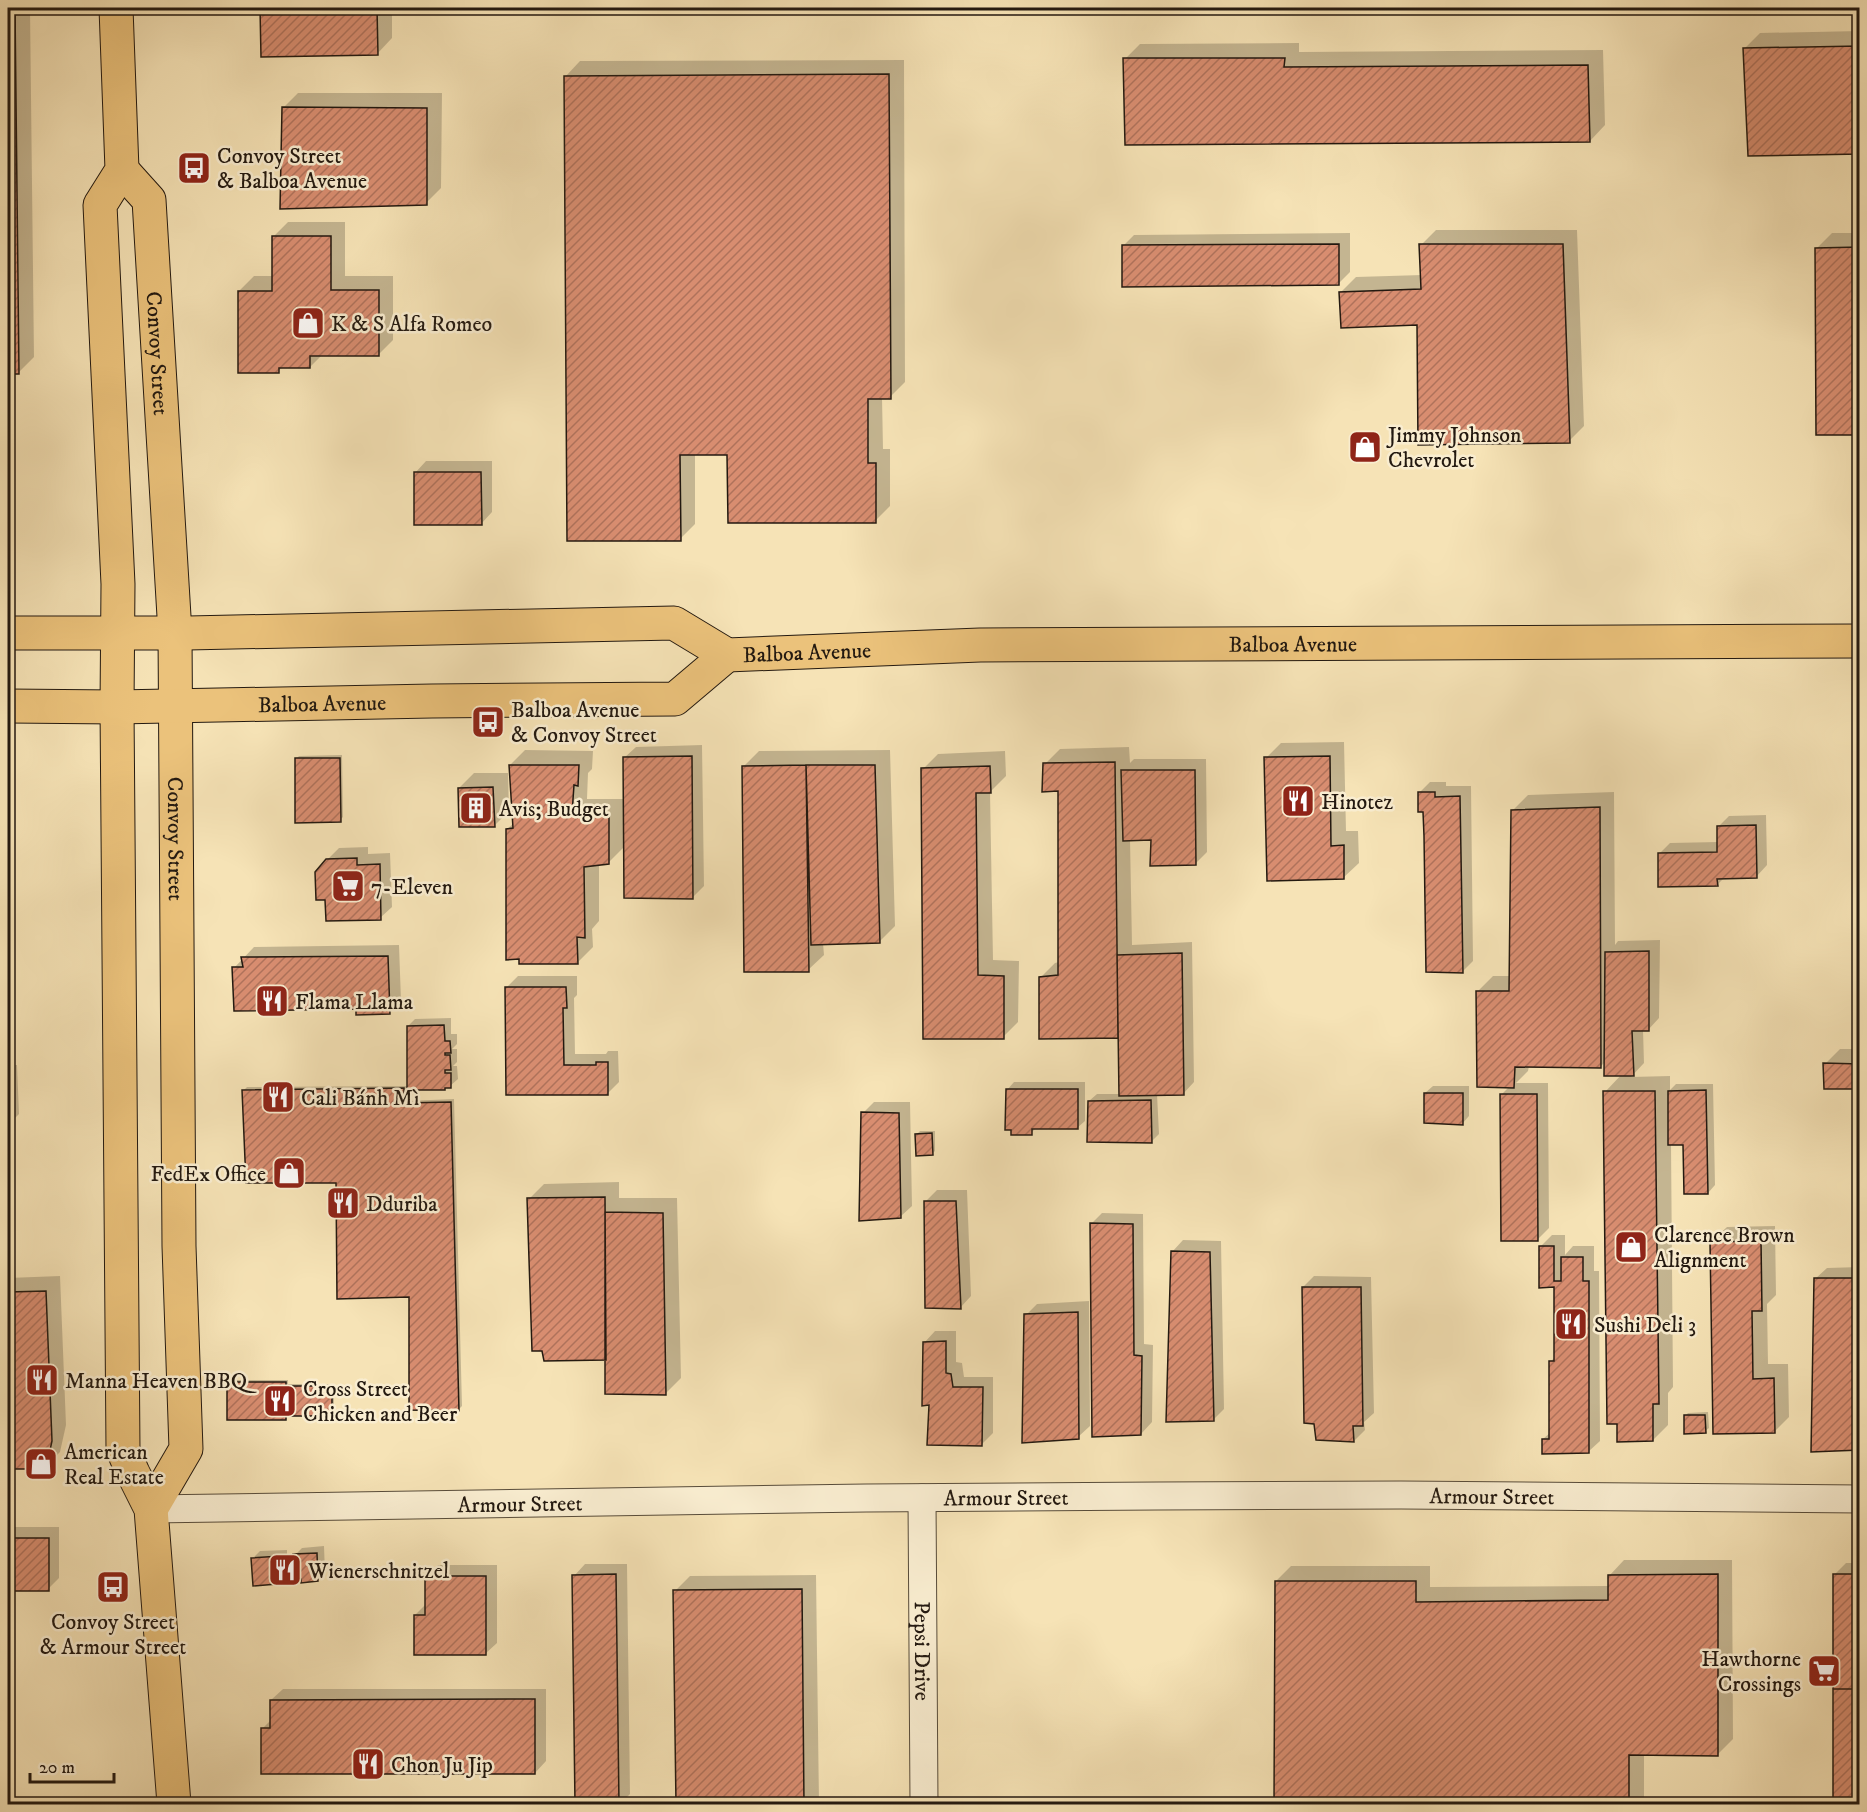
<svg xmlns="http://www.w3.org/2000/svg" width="1867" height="1812" font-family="'IM FELL DW Pica',serif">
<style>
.shadow{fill:#0003}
.building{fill:url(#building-hatch);stroke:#231910;stroke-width:1.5}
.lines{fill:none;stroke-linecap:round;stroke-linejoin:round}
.minor-casing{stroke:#584c3a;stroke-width:29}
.major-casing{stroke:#231910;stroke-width:35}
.minor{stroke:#f9edd0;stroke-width:27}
.major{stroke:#ebc27b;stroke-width:33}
.labels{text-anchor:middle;stroke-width:5;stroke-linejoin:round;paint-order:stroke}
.poi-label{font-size:22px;fill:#231910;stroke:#f9edd0;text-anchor:start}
.street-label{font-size:22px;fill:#231910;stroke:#f9edd0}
</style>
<defs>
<pattern id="building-hatch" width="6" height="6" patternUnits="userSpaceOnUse" patternTransform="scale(1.5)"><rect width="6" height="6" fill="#d88d70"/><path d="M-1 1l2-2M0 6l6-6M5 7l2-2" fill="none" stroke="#af725b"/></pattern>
</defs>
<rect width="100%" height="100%" fill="#f6e3b6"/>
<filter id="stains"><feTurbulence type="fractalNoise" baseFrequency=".00333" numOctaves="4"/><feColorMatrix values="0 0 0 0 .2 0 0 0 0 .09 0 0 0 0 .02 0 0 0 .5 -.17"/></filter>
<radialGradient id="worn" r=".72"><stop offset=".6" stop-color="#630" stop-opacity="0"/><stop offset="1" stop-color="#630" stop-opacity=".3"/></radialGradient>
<path class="shadow" d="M8,8H30L34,357L19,372L8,373Z
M262,8H392V38L377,54L262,55Z
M505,8H543L541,10H506Z
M1860,31V152L1745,48L1760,33Z
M1299,43V52L1603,50L1605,125L1590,141L1125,59L1140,44Z
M904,60L905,382L890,397H882L883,449H890V506L875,521L729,453L695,454V524L680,539L565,77L580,61Z
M298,93H442L441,188L426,203L283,108Z
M288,222H345V276H393V340L378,355H322L310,367H283L278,371L239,291L254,276H273V237Z
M1436,230H1577L1584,426L1569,441L1419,323L1340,293L1356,277L1422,275L1421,245Z
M1350,233V272L1339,283L1123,246L1134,235Z
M1832,233H1860V433L1817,248Z
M426,461H492V512L481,524L415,473Z
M1344,742L1346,831H1358L1359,863L1343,878L1266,758L1281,743Z
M702,745L704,886L693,897L625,846L609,862L599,863V921L592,929L593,947L578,962L507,829L515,822L510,765L525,750L593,751L592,769L588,773L587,799H625L624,758L636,747Z
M1129,747L1130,763L1134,759H1206L1207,852L1196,863L1152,838L1130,839L1132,945L1192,942L1194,1082L1183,1094H1157L1159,1134L1152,1141L1089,1101L1097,1094H1120V1034L1117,1036L1040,978L1055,963L1059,962L1060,789L1045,764L1060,749Z
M890,750L895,926L880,941L823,943L824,955L808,970L744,766L759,751Z
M1005,751L1006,776L990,792L993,960L1019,961L1018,1022L1003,1037L924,1038L923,769L938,754Z
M342,755L343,817L340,820L296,759L299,756Z
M474,773H508L509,811L494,826L459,788Z
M1430,782H1446V786H1471L1473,961L1462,972L1419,793Z
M1614,792L1615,945L1618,941L1660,940L1659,1018L1648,1030H1643L1644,1063L1631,1077L1670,1076V1090L1676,1084H1713L1715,1185L1708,1193L1685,1143H1671L1673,1387L1668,1393V1425L1653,1440L1605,1092L1622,1074L1606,1061L1600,1067L1529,1066L1528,1071L1516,1083H1548L1549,1228L1538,1239L1502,1094L1510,1086L1478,991L1493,976H1511L1513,810L1528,795Z
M1766,815L1767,865L1756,877H1725L1717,885L1659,854L1670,843L1718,842V827L1729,816Z
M368,847V854L390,853L392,907L380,918L327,860L339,848Z
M399,945L401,1001L389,1012L358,1008L234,968L254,947Z
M518,976H577V995L574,998L575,1054H606L608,1051H618L619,1082L608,1093L507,1094L506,988Z
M451,1018V1034H457V1044L452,1049H457V1062L453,1066H457L458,1079L450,1086L445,1088L407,1089V1101L454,1099L462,1406L459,1409L410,1296L338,1181L244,1090L247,1087L409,1086L408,1026L415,1019Z
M1840,1049H1860V1088L1825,1064Z
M8,1065H17L19,1114L8,1125Z
M1014,1082H1085V1121L1077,1128H1036L1031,1133L1007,1090Z
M1433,1086H1469V1116L1462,1124L1425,1093Z
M874,1102H910L912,1206L900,1217L863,1113Z
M920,1131H935V1151L932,1154L917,1134Z
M619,1182V1198H677L681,1378L666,1393L607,1359L529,1199L544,1184Z
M937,1190H967L971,1296L960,1308L926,1201Z
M1102,1213L1143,1214L1144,1344L1153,1345L1152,1422L1141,1434L1091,1224Z
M1775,1226L1776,1295L1767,1304L1768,1364H1788L1789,1417L1774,1432L1715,1433L1711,1242L1727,1227Z
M1552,1235H1565V1255L1573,1246H1594V1271H1599L1600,1441L1588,1452L1543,1439L1551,1432L1550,1362L1556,1356V1286H1541V1246Z
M1183,1240L1221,1241L1224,1409L1213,1420L1172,1252Z
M1860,1267V1449L1815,1279L1827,1268Z
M60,1276L66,1425L60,1452L45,1467H8V1278Z
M1314,1276L1371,1277L1374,1413L1364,1422L1365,1430L1354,1441L1303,1287Z
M1089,1301L1090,1426L1078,1437L1026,1315L1037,1304Z
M935,1331H956V1362L962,1363L964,1377H993V1433L982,1444L931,1403L924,1343Z
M232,1380H288V1384H334V1411L331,1414L289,1415L285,1418L229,1383Z
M1708,1412L1709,1428L1705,1431L1685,1416L1688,1413Z
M8,1527H59V1578L48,1589H8Z
M324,1546L325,1573L318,1580L302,1577L281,1578L276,1583L253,1558L260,1551L287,1550V1555H295L302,1548Z
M1624,1560H1732L1733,1739L1718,1754H1644V1804H1275L1276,1581L1291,1566H1430V1587L1609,1586V1576Z
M1846,1563H1860V1804H1835L1834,1575Z
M585,1564H627L630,1794L620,1804H577L574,1576Z
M438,1565H497V1643L485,1654L415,1615L427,1603V1576Z
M816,1575L819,1804H678L675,1591L690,1576Z
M283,1689H546V1761L535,1773L263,1728L271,1720V1700Z"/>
<path class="building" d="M8,8H15L19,374H8Z
M260,8H377L378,55L261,57Z
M504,8H542V11L504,12Z
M1860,46V154L1748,156L1743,48Z
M1123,58H1285L1284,67L1588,65L1590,142L1125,145Z
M889,74L891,399H868V463H876V523H728L727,455H680L681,541H567L564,76Z
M282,107L427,108V205L280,209Z
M272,236H331V290H379V356H310V368H279V373H238V291H272Z
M1339,244V285L1122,287V245Z
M1419,244H1563L1570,443L1418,445L1417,325L1341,328L1339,292L1421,289Z
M1860,247V435H1816L1815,248Z
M414,472H481L482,525H414Z
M692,756L693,899L624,898L623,757Z
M1330,756L1331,846L1344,845V879L1267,881L1264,757Z
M295,758H340L341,822L295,823Z
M1115,762L1118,1038L1039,1039V977L1058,975V791L1042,792L1043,763Z
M509,765H579L578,786L574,785L572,814L609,813V864L584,867L585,938L577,937L578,964H519V959L506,960V829L513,828Z
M806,765L809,972H744L742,766Z
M806,765H875L880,943L811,945Z
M990,766L991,793H976L978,975L1004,976V1039H923L921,768Z
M1121,770H1195L1196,865L1150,866L1151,840L1123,841Z
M493,787L495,827H459L458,788Z
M1418,792H1435V797L1460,796L1463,973L1426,972L1424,836L1423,812H1418Z
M1600,807L1601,1068L1515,1067L1514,1088L1477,1087L1476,991H1509L1511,810Z
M1756,825L1757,878L1717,879L1718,886L1658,887V853L1717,852V826Z
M357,858V865L380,864L381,920L326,921L325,900H316L315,872L326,859Z
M1649,951V1031H1632L1634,1076H1604L1605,952Z
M1182,953L1184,1095L1119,1096L1117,955Z
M388,956L390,1014L356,1015V1009L234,1011L232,967H243L241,957Z
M505,987H566L567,1008H563L564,1065H596V1062H608V1095H506Z
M444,1025L445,1041H450L451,1053H445V1055H450L451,1070H445V1073H451V1088H445V1090H407V1026Z
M1823,1063L1860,1064V1089H1824Z
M404,1088V1103L451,1102L459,1411L409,1410V1297L337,1299L336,1183H246L242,1090Z
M1006,1089H1078V1129H1032V1135H1011V1130H1005Z
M1706,1090L1708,1194H1684L1683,1145H1668V1091Z
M1603,1091H1655L1659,1404H1653V1441L1617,1442V1424H1607Z
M1424,1093H1463V1125L1424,1123Z
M1500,1094H1537L1538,1241H1501Z
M1151,1100L1152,1143L1087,1142L1088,1101Z
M861,1112L899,1113L901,1218L859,1221Z
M932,1133L933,1155L916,1156L915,1134Z
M605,1197L606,1360L544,1361L542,1351H532L527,1198Z
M924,1201H956L961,1309L925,1308Z
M605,1212L663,1213L666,1395L605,1394Z
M1090,1223L1133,1224L1134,1355L1142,1356L1141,1435L1092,1437Z
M1761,1241L1762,1311H1752L1753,1379L1774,1378L1775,1433L1713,1434L1710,1242Z
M1539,1246H1554V1281H1561V1257H1583V1281H1589V1453L1542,1454V1439H1549V1361H1554V1287L1539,1288Z
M1171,1251L1210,1252L1214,1421L1166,1422Z
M1814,1278H1860V1450L1811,1452Z
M1302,1287H1361L1363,1426H1353L1354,1442L1316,1440L1314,1424L1304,1423Z
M46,1291L52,1441L46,1469H8V1292Z
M1078,1312L1079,1439L1022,1443L1024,1314Z
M946,1341V1373L951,1374L953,1387H983L982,1446L927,1445L929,1405L922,1406L923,1342Z
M227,1382H286V1386H332V1416H286V1420H227Z
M1684,1415H1705L1706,1433L1684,1434Z
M8,1538H49V1591H8Z
M317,1553L318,1581L301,1583V1579L277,1580V1584L253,1586L251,1558L280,1556V1562L288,1561H294L293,1554Z
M616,1574L619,1804H575L572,1575Z
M1718,1574V1756L1629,1755V1804H1274L1275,1581H1416V1602L1608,1600V1575Z
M1833,1574H1860V1689H1833Z
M425,1576H486V1655H414V1615H425Z
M802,1589L804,1804H676L673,1590Z
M1833,1689H1860V1804H1833Z
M535,1699V1774H261V1728H270V1700Z"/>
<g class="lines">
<g class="minor-casing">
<g id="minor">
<path id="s1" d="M922,1498L924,1804"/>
<path id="s2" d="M151,1509L866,1498L1157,1496L1401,1495L1860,1499"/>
</g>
</g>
<g class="major-casing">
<g id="major">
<path d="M116,8L122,170L100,205L118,584L117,707L123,1450L133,1473L151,1509L174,1804"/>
<path id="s3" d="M122,170L149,200L175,633L179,1246L186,1449L151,1509"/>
<path id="s4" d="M8,633H188L674,623L727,655L980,645L1860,641"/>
<path id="s5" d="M8,706L117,707L432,701L675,699L727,655"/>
</g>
</g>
<use href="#minor" class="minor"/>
<use href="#major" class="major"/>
</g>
<defs>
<g id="bus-square" transform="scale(1.725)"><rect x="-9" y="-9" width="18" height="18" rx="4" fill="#8f2418" stroke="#f9edd0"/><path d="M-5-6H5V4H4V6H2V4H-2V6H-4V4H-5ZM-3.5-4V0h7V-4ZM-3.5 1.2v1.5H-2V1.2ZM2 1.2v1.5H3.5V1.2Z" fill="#fff"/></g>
<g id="shop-square" transform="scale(1.725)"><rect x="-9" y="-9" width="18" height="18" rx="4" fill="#8f2418" stroke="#f9edd0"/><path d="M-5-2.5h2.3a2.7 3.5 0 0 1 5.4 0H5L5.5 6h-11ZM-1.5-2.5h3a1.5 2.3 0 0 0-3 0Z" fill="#fff"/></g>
<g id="restaurant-square" transform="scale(1.725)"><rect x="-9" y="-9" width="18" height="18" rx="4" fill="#8f2418" stroke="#f9edd0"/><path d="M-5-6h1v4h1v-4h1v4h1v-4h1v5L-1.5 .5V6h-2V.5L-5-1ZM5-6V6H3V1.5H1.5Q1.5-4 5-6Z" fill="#fff"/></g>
<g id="building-square" transform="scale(1.725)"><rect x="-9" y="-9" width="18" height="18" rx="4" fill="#8f2418" stroke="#f9edd0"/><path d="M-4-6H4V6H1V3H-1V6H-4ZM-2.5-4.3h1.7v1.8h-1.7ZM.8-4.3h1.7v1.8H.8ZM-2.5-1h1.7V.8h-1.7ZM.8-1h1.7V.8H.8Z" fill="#fff"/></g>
<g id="supermarket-square" transform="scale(1.725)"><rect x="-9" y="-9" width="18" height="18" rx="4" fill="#8f2418" stroke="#f9edd0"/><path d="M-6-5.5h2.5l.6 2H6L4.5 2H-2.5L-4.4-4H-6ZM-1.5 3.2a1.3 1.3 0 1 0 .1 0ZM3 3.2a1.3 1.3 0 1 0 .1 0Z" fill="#fff"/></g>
</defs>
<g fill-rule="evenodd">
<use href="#bus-square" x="194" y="168"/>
<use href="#shop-square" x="308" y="323"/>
<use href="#shop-square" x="1365" y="447"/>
<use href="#bus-square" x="488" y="722"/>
<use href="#restaurant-square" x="1298" y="801"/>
<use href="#building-square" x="476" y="808"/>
<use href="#supermarket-square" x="348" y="886"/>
<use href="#restaurant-square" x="272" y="1001"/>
<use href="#restaurant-square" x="278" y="1097"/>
<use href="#shop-square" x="289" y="1173"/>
<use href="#restaurant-square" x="343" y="1203"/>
<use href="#shop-square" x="1631" y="1247"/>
<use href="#restaurant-square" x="1571" y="1324"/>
<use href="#restaurant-square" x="42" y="1380"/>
<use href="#restaurant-square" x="280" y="1401"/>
<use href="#shop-square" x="41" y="1464"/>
<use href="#restaurant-square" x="285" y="1570"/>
<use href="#bus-square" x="113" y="1587"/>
<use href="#supermarket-square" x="1824" y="1671"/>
<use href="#restaurant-square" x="368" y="1764"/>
</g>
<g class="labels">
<g class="poi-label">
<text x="217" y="163">Convoy Street<tspan x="217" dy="25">&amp; Balboa Avenue</tspan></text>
<text x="331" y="331">K &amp; S Alfa Romeo</text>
<text x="1388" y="442">Jimmy Johnson<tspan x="1388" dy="25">Chevrolet</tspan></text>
<text x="511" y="717">Balboa Avenue<tspan x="511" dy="25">&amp; Convoy Street</tspan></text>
<text x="1321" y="809">Hinotez</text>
<text x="499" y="816">Avis; Budget</text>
<text x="371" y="894">7-Eleven</text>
<text x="295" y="1009">Flama Llama</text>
<text x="301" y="1105">Cali Bánh Mì</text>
<text x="266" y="1181" text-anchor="end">FedEx Office</text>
<text x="366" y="1211">Dduriba</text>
<text x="1654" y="1242">Clarence Brown<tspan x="1654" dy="25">Alignment</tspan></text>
<text x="1594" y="1332">Sushi Deli 3</text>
<text x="65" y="1388">Manna Heaven BBQ</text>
<text x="303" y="1396">Cross Street<tspan x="303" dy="25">Chicken and Beer</tspan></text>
<text x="64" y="1459">American<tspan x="64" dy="25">Real Estate</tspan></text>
<text x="308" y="1578">Wienerschnitzel</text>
<text x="113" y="1629" text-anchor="middle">Convoy Street<tspan x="113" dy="25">&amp; Armour Street</tspan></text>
<text x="1801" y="1666" text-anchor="end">Hawthorne<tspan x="1801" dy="25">Crossings</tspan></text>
<text x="391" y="1772">Chon Ju Jip</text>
</g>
<g class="street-label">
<text dy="8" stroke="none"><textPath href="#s3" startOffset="194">Convoy Street</textPath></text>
<text dy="8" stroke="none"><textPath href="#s4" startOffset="1294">Balboa Avenue</textPath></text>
<text dy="8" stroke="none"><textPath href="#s4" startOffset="808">Balboa Avenue</textPath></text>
<text dy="8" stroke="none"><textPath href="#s5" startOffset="314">Balboa Avenue</textPath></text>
<text dy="8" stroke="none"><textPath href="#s3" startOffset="680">Convoy Street</textPath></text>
<text dy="8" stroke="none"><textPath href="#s2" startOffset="1341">Armour Street</textPath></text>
<text dy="8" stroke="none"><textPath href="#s2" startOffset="855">Armour Street</textPath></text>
<text dy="8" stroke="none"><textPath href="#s2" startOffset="369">Armour Street</textPath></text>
<text dy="8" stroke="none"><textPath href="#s1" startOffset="153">Pepsi Drive</textPath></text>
</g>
</g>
<rect width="1867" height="1812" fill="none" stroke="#f6e3b6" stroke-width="30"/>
<rect x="9" y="9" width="1849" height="1794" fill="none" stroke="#231910" stroke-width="3"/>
<rect x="15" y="15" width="1837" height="1782" fill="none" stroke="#231910" stroke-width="1.5"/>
<path d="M30 1773v9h84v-9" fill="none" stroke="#231910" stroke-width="3"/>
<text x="39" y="1773" font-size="18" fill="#231910" stroke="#f9edd0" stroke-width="4.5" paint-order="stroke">20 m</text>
<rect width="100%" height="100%" filter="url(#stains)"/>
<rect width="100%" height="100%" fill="url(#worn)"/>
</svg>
